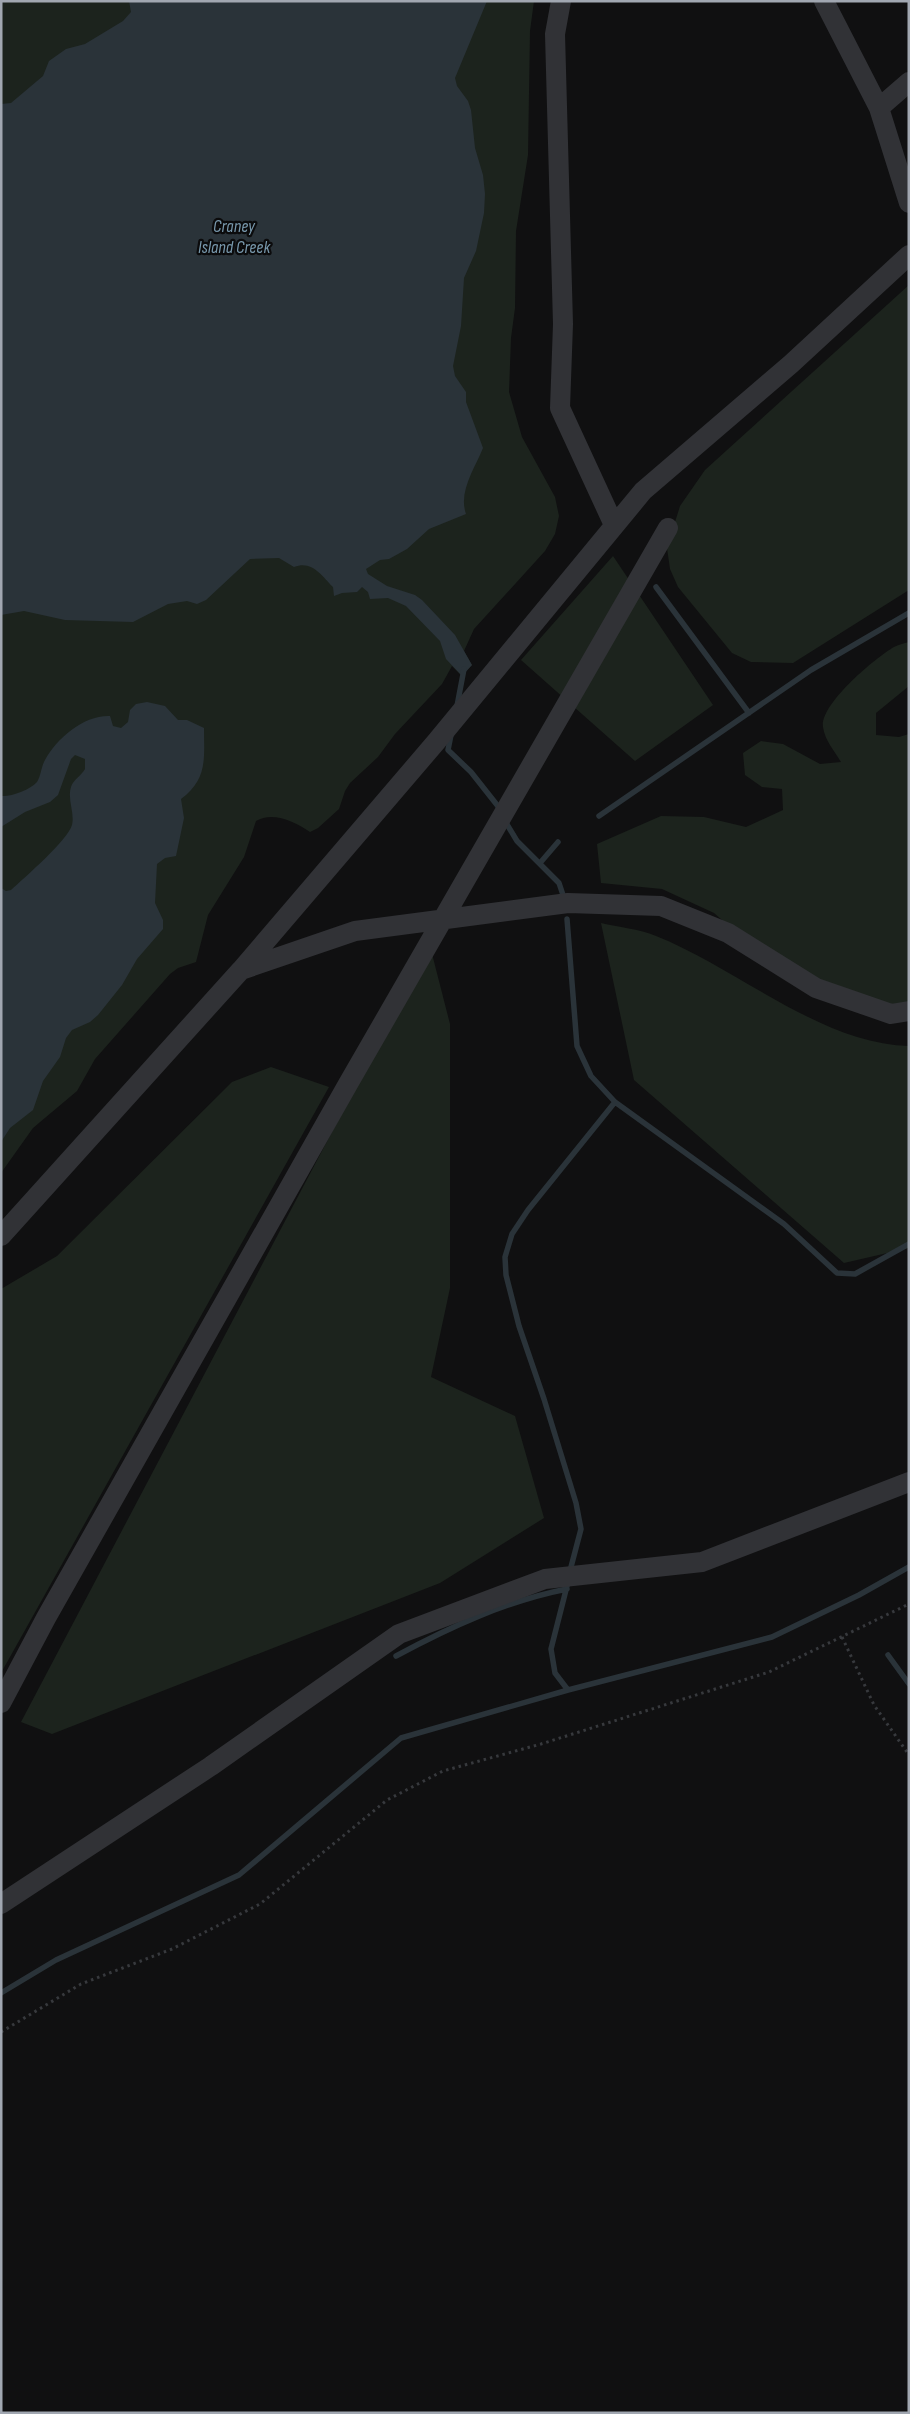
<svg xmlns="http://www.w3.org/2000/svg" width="910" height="2414" font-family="'Sofia Sans Condensed',sans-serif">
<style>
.green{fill:#1c231d}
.water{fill:#2a3339}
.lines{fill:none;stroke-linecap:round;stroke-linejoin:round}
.stream{stroke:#2a3339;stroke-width:5.5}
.path{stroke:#37393d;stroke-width:3;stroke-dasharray:2.5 4;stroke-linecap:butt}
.minor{stroke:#313236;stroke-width:20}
.labels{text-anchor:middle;stroke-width:4.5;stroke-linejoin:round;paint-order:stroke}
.water-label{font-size:18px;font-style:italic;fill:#7898ac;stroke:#0b0b0c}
</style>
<rect width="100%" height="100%" fill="#101011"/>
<path class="green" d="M1,1H236L1,240Z
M401,1H534L530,31L528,155L516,231L515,308L511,338L509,392L522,437L555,497L559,516L555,534L545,551L474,629L464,651L472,665L462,676L452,666L442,684L395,734L378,757L350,783L345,791L339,809L318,828L310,832C295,822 273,811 256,821L244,857L208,915L196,962L178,968L170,974L95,1059L77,1091L33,1128L1,1173V535Z
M909,285V590L793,663L751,662L732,653L678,587L670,569L667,548L680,506L705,470Z
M613,556L713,705L635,761L521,660Z
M909,642V686L876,713V735L899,737L909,734V1009L835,992L760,953L714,913L662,889L601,883L597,844L661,816L704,817L746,827L783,810L782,789L762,787L745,775L743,753L761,741L783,744L820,764L841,762C834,750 825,741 823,727C820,704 875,658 894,647C898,645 904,643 909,642Z
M601,923C618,927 639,929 656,936C737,968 821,1044 909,1046V1248L844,1263L634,1080Z
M430,946L450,1024V1288L431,1377L515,1416L544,1518L440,1583L52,1734L21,1722Z
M271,1067L329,1087L1,1673V1289L57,1256L232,1082Z"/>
<path class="water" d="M129,1H487L455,78L457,86L468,101L471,110L475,148L483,175L485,194L484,213L476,251L464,278L461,326L453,366L455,376L466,392V402L483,448C475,468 458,492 466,514L429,529L407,549L389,559L380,560L366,569L368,574L387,586L415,595L422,600L455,635L472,665L462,676L446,659L440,641L406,606L388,598L370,599L368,592L362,587L357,592L342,593L334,596L333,587C321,575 312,560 294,567L279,558L250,559L206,600L197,604L187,601L168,604L133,622L65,620L24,611L1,615V104L11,103L43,76L49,61L66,49L85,44L123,21L131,12Z
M147,702L165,706L178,720H187L204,728C204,758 208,779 181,799L184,818L176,856L165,858L157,864L155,903L163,920V929L137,959L122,985L98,1015L90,1022L72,1030L66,1038L60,1057L43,1081L33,1110L10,1128L1,1142V888L6,891L11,890C24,878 68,840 72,825C75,813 67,799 71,787C73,780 81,776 85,769V759L75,755L71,759L58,795L50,802L25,812L1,827V796C11,797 30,790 37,782C41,776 41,767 45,760C57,738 84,715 110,716L113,726L121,728L128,722L130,710L136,704Z"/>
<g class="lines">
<path class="stream" d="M656,587L749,713
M457,706L464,669
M451,735L448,750L471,772L501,810
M599,816L811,670L909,613
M505,821L517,841L559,883L563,895
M540,863L558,842
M567,919L577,1046L591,1076L615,1102L784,1224L837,1273L855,1274L909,1244
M571,1567L581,1529L576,1503L544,1399L519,1326L506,1275L505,1257L512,1234L528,1210L615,1102
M567,1586L551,1649L555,1673L568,1690
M888,1655L909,1684
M396,1656C450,1627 506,1601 567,1589
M1,1993L56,1960L239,1875L401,1738L568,1690L772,1637L859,1595L909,1567"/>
<path class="path" d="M842,1637L874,1705L909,1755
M1,2032L81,1984L172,1949L260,1904L387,1800L443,1771L541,1744L769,1672L909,1604"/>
<path class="minor" d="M561,1L555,34L563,324L560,408L614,525
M824,1L879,108
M909,82L879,108L909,203
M242,969L436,742L643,491L791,364L909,255
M1,1236L241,970L355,931L568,903L661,906L728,933L816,988L891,1014L909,1011
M1,1703L46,1618L348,1084L668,528
M1,1904L211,1766L399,1634L545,1579L702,1562L909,1482"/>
</g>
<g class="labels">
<g class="water-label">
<text x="234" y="232">Craney<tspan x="234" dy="21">Island Creek</tspan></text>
</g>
</g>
<rect width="910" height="2414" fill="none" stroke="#a1a7b1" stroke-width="5"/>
</svg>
